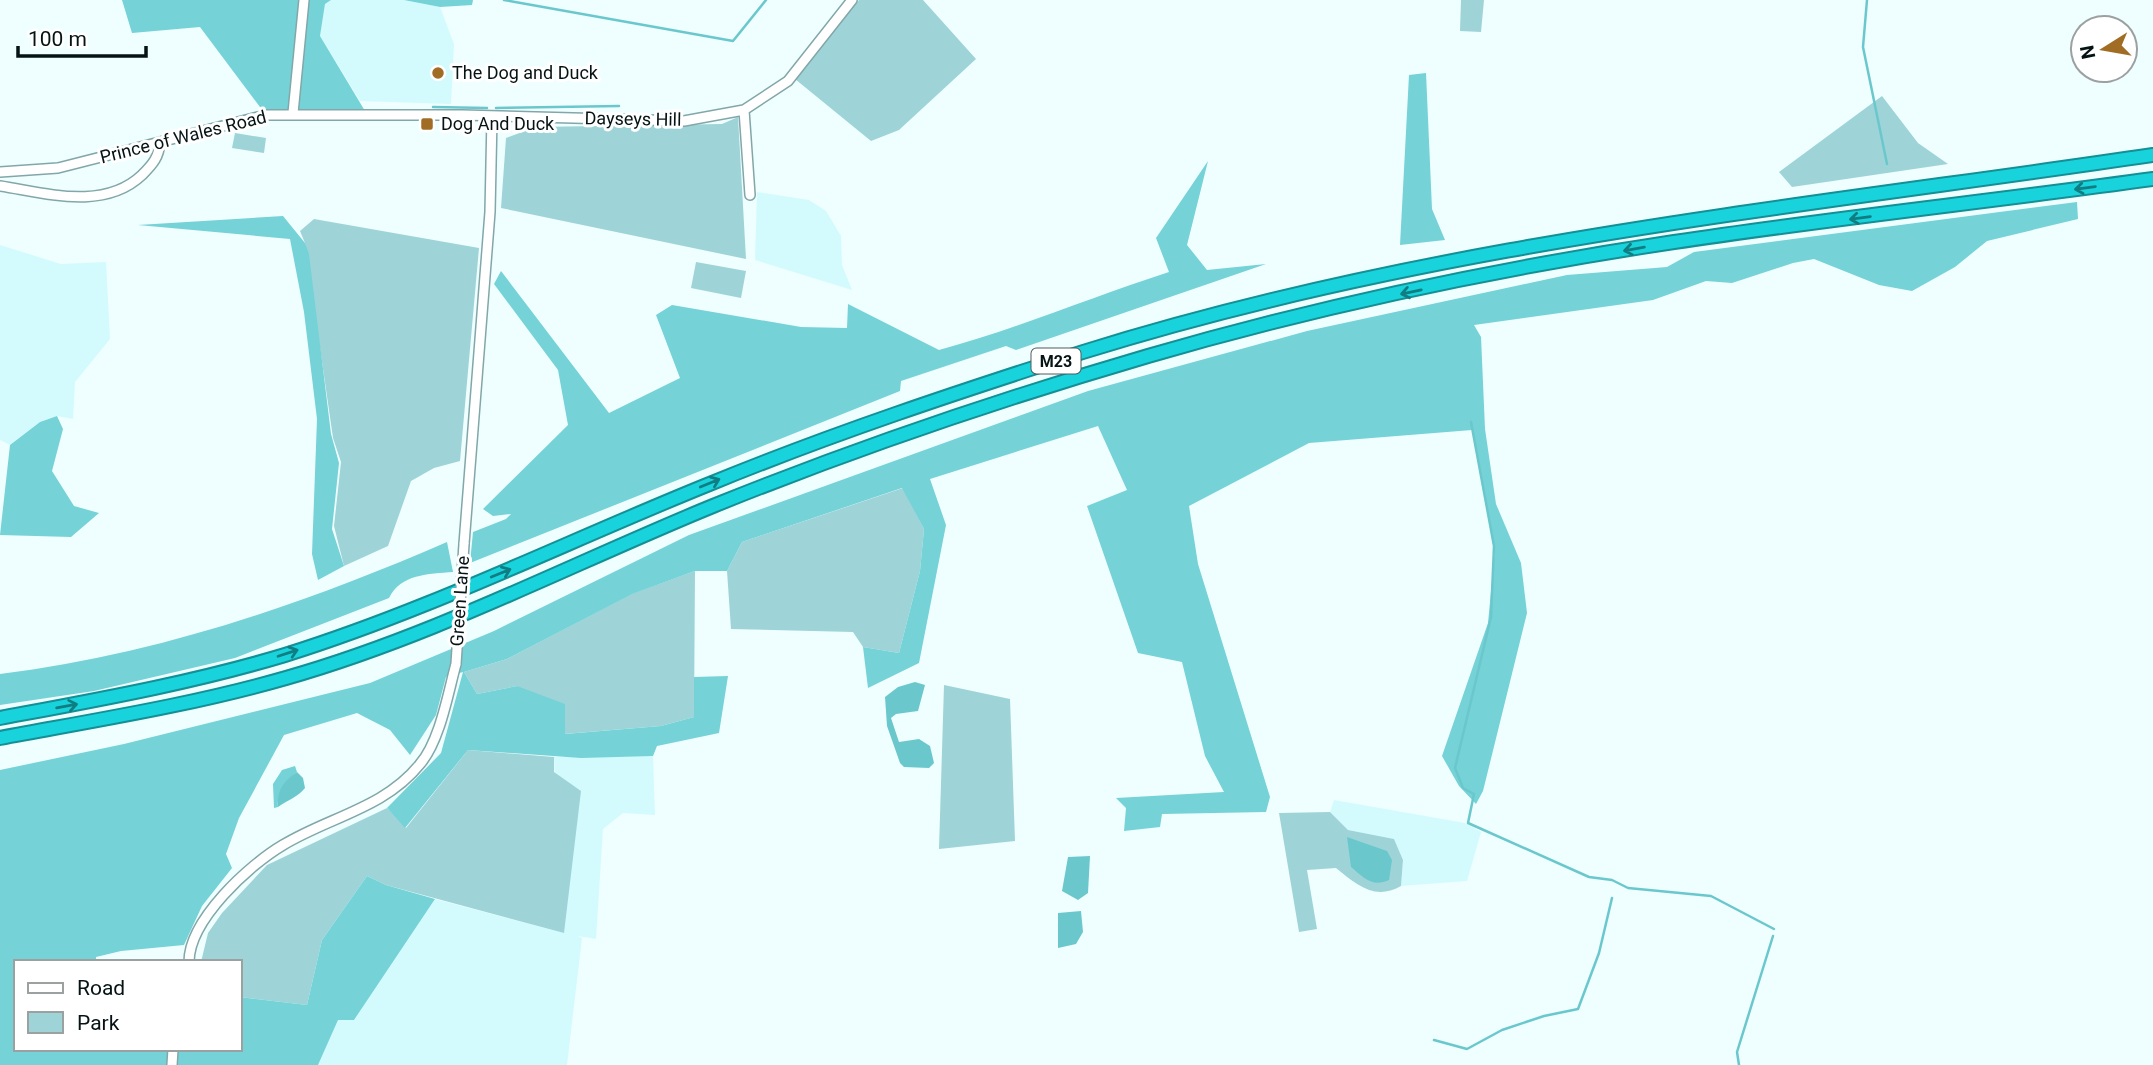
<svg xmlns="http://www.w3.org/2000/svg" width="2153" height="1065" font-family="Roboto,sans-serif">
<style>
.built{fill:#d3fbfd}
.green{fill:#9ed4d7}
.forest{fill:#75d2d7}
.water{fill:#6ac8cd}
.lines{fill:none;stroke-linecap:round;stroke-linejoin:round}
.stream{stroke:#6ac8cd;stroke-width:2.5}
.minor-casing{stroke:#82a7a9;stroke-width:12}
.highway-casing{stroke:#129096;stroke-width:16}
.minor{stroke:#fff;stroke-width:9}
.highway{stroke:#19d3dc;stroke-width:12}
.minor-bridge-casing{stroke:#82a7a9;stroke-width:12;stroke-linecap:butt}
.minor-bridge{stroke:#fff;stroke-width:9}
.oneway{stroke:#107d82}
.poi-dot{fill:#a16d25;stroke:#fff;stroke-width:2.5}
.labels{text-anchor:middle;stroke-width:6;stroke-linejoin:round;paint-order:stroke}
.shield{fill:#fff;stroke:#515a5a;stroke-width:2}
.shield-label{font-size:16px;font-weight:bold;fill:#061314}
.poi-label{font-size:18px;fill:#061314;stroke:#fff;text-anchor:start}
.street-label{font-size:18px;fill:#061314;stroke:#fff}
</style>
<rect width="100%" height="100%" fill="#effeff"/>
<path class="built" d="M331,0H404L440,7L454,44L451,104L360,101L320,36L325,4Z
M757,192L809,200L826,211L841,236L842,265L852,290L755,260Z
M0,245L61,264L106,262L110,339L75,382L73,419L57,416L40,422L10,445L0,440Z
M653,756L655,815L623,813L603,829L596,939L577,936L582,938L567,1065H318L338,1019L354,1020L435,899L564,933L554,757Z
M1334,800L1465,823L1481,832L1467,881L1401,886L1403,860L1394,839L1348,830L1330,812Z"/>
<path class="green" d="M859,0H923L976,59L899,130L871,141L795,79Z
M1461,0H1484L1481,32L1460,31Z
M1882,96L1918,143L1948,164L1792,187L1779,172Z
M738,117L746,259L501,208L506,138L536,127L722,124Z
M235,133L266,138L264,153L232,148Z
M314,219L479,248L460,461L434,468L411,481L388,546L344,566L334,526L341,462L333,438L305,243L300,231Z
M696,262L746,271L741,298L691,288Z
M903,488L924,529L920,571L899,653L863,647L853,632L731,629L727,571L742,542Z
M695,571L694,717L661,726L564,734L517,686L477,694L464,672L507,659L631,594Z
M944,685L1010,699L1015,841L939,849Z
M468,750L554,757V772L581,791L564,933L386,885L367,876L322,940L307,1005L240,997V962H201L208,933L222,913L267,865L387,808L406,828Z
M1330,812L1348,830L1394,839L1403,860L1401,886C1375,901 1357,885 1336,868L1307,870L1317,929L1299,932L1279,813Z"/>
<path class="forest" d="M122,0H331L325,4L320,36L368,116L266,115L200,27L132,33Z
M404,0H473L472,5L440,7Z
M1426,73L1432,209L1445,240L1400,245L1409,75Z
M1208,161L1187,245L1207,270L1266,264L1016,350L1006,346L901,381L900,391L470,563L473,532L506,519L511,514L493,516L483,509L568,425L558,370L494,284L501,271L609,413L680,378L656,315L672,305L801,327L847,328L848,304L939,350C1017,329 1091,297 1169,272L1156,238Z
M2077,202L2078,219L1987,241L1955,267L1912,291L1879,285L1814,259L1793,263L1732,283L1706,281L1653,300L1474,325L1481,337L1485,429L1496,504L1521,563L1527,613L1483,791L1476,804L1459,786L1442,756L1488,623L1495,549L1472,430L1309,443L1189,506L1198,564L1270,797L1266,812L1162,814L1160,827L1124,831L1126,808L1116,798L1224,792L1205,756L1182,662L1138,653L1087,506L1127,490L1098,426L930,479L946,525L919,663L868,688L863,647L899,653L920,571L924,529L902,488L742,542L727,571H695L632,594L507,659L464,672L477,694L517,686L565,704V734L661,726L694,717V677L728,676L719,733L657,746L653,756L581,758L468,750L405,828L387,808L441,753L463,672L446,677L436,715L410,755L390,730L357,713L284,735L239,818L226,854L232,868L202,906L184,945L121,951L96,957V962H16V1049H240V997L307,1005L322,940L367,876L386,885L435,899L354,1020H338L318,1065H0V770L124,744L370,683L494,631L689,535L1088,391L1307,331L1567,275L1667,267L1694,252Z
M283,216L305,243L309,254L331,434L339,463L332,529L344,566L318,580L312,554L317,419L304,312L290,239L138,225Z
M57,416L63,429L52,471L74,506L99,513L71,537L0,535L10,445L40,422Z
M447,542L453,572C428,574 401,574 389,598L235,658L94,691L0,705V674C156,655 304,604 447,542Z
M295,766L297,772C286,779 276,794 278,807L274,808L273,784L282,770Z"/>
<path class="water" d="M915,682L925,685L918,711L896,714L891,718L899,742L919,739L930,746L934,763L929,768L904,767L900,763L887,726L885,697L898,687Z
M297,772L303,778L305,788C298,797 288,800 278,807C276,792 284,780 297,772Z
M1347,837L1387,851L1392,860L1389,880C1372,888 1363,877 1351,867Z
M1090,856L1088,893L1078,900L1062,891L1068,857Z
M1081,911L1083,932L1076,944L1058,948V913Z"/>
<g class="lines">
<path class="stream" d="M504,0L733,41L766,0
M1867,0L1863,47L1887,164
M433,107L487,108
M496,108L619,106
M1471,422L1494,546L1491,617L1455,768L1463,788L1474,794L1468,823L1589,877L1612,880L1628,888L1711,896L1774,929
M1434,1040L1467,1049L1502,1030L1544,1016L1578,1009L1599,953L1612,898
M1739,1065L1737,1052L1773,936"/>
<g class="minor-casing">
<path id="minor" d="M744,110L750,195
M293,113L304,0
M0,172L58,168L266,115H462L684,121L744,110L788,81L852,0
M0,186C46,193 104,211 142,175C153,164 159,157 160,142
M464,544L490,212L492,117
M189,962C189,920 249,865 283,845C329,817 385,808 420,764C440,741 448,693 456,664
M172,1065L173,1049"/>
</g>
<g class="highway-casing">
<path id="highway" d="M0,718C96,700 192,683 285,655C432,609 570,540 712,483C834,433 958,392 1083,352C1431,243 1794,208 2153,155
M0,738C96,720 192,705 286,678C434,636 571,564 713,506C854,449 1001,399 1148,356C1316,307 1501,268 1674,242C1833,218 1994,201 2153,179"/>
</g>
<use href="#minor" class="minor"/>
<use href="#highway" class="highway"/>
<g class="minor-bridge-casing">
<path id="minor-bridge" d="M456,664L464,544"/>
</g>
<use href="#minor-bridge" class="minor-bridge"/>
</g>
<defs><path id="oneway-shaft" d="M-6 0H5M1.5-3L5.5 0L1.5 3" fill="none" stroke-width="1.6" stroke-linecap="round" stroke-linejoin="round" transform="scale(1.75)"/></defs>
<g class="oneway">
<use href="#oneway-shaft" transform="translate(2085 188) rotate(172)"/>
<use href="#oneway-shaft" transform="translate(1860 218) rotate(172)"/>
<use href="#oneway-shaft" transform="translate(1634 249) rotate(170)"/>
<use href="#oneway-shaft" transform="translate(1411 292) rotate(168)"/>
<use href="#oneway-shaft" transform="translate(710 483) rotate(-22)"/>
<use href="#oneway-shaft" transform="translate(501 573) rotate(-22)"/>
<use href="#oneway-shaft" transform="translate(288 653) rotate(-18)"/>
<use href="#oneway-shaft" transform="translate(67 706) rotate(-10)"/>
</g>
<g class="poi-dot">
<circle cx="438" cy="73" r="7"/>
<rect x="420" y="117" width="14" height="14" rx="3.5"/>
</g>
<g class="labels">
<rect class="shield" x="1031.5" y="348.5" width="49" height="25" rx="5"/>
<g class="shield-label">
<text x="1056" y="367">M23</text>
</g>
<g class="poi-label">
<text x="452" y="79">The Dog and Duck</text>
<text x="441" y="130">Dog And Duck</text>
</g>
<g class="street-label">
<text transform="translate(633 119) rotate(1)" y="6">Dayseys Hill</text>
<text transform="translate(183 137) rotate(-14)" y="6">Prince of Wales Road</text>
<text transform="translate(460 601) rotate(-86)" y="6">Green Lane</text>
</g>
</g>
<rect x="14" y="960" width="228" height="91" fill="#ffffff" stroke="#9ba1a1" stroke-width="2"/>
<rect x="28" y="983" width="35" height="10" fill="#ffffff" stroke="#9ba1a1" stroke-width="2"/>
<text x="77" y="995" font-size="21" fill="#061314">Road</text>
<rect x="28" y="1012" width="35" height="21" fill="#9ed4d7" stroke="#9ba1a1" stroke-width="2"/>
<text x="77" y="1030" font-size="21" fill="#061314">Park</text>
<g transform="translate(2104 49) rotate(259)"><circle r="33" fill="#ffffff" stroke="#9ba1a1" stroke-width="2"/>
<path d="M0-5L12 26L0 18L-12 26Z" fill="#a16d25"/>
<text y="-10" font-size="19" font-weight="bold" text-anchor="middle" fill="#061314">N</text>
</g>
<path d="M18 46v10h128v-10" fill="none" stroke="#061314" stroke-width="3.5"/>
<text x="28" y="46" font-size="21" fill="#061314" stroke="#ffffff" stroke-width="5" paint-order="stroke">100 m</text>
</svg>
